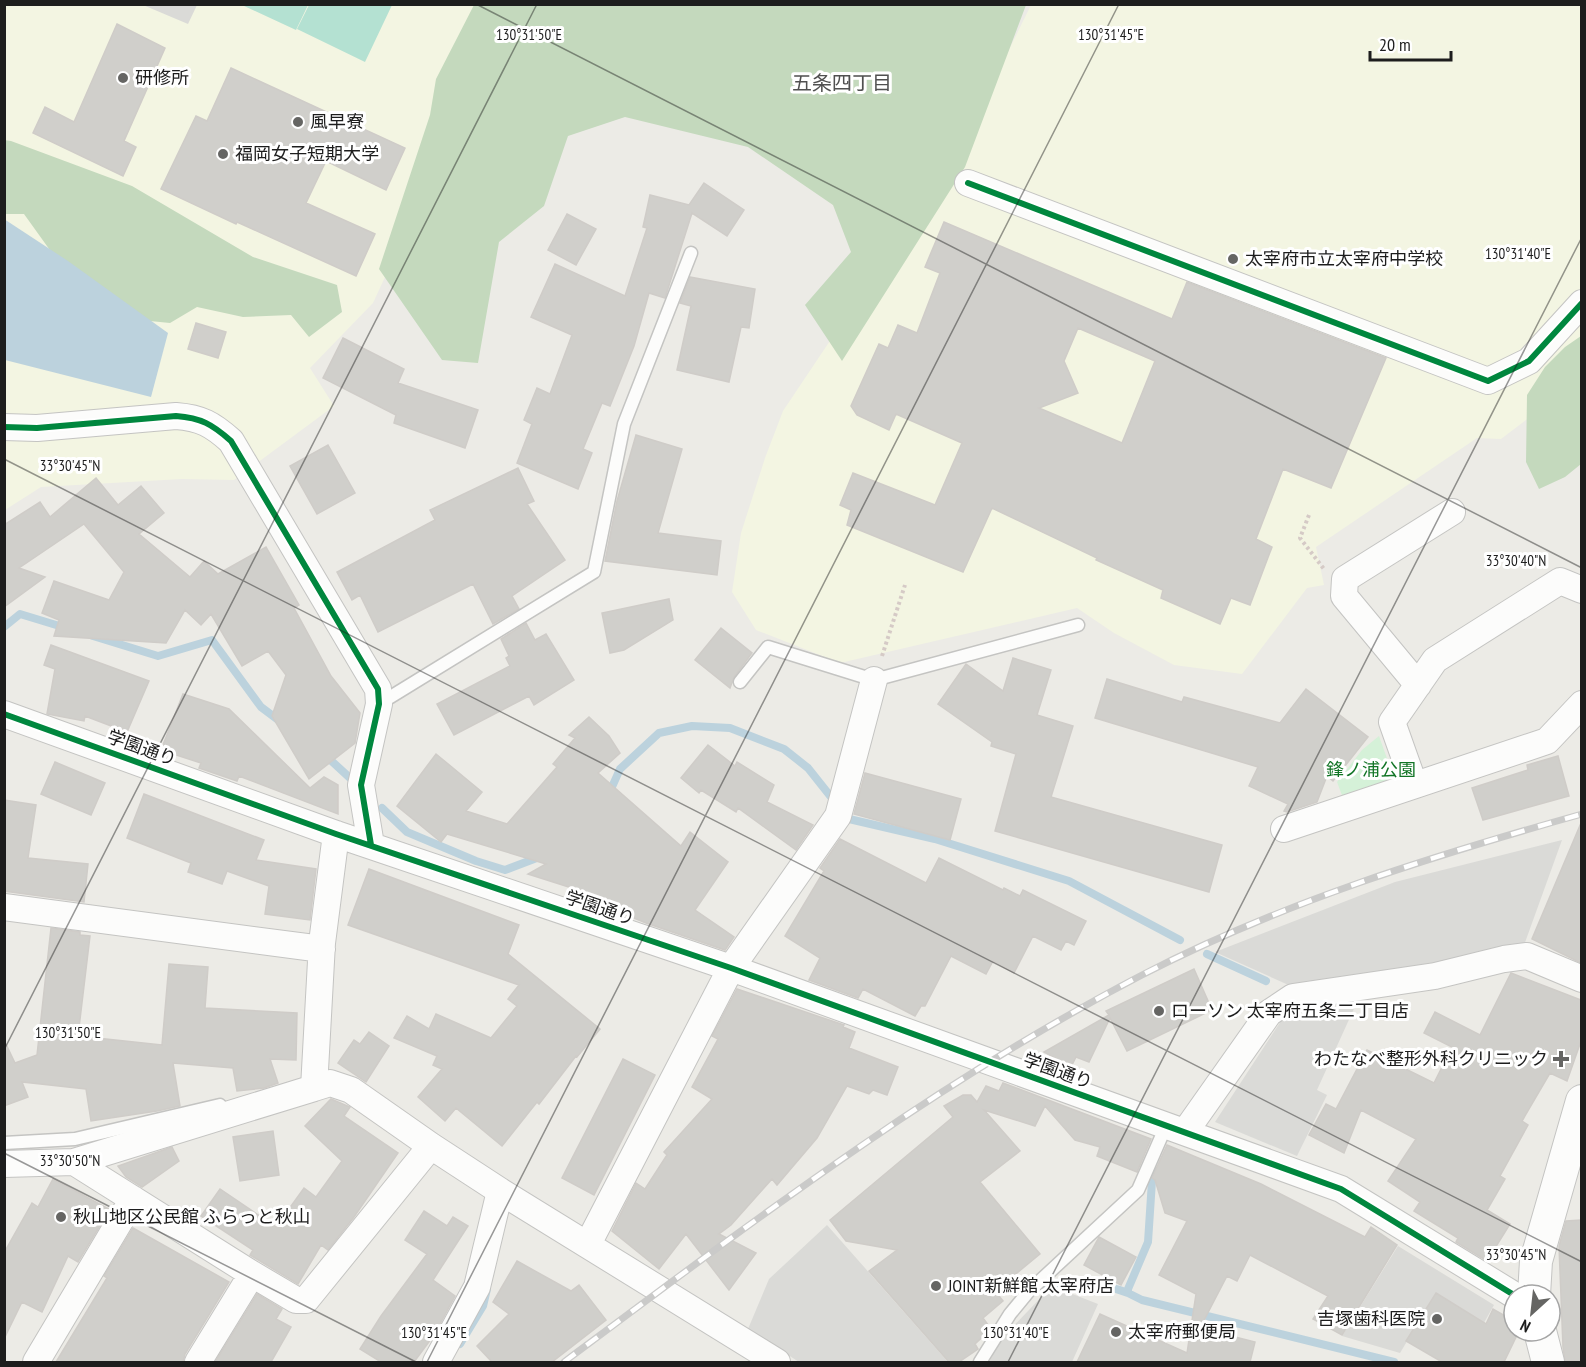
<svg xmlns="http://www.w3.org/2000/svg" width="1586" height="1367" font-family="'PT Sans Narrow','Noto Sans JP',sans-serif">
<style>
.education{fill:#f3f5e2}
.forest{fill:#c4d9bd}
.park{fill:#d5f1d8}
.pitch{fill:#b4e1d2}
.parking{fill:#dadad7}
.water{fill:#bcd2dd}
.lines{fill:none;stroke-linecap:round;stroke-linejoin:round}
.stream{stroke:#bcd2dd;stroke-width:8}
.building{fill:#d0cfcb;stroke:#cfccc8;stroke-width:1.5;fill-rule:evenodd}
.service-casing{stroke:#c4c4c2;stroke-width:15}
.minor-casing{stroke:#c4c4c2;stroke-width:28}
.tertiary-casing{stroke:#c4c4c2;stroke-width:34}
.path{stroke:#d5cac6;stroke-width:4;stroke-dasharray:3 3;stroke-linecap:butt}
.service{stroke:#fcfcfb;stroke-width:12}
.minor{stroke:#fcfcfb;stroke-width:26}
.tertiary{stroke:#fcfcfb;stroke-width:32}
.rail-casing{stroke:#cacac9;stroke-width:7}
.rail{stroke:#fff;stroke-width:4.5;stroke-dasharray:14;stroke-linecap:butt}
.cycleway-casing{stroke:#fff;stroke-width:10}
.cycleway{stroke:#00873e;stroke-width:6}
.ticks{fill:none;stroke:#1d1d1d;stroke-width:1.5;stroke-opacity:0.45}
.poi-dot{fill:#656563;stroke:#fff;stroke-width:2}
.labels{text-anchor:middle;stroke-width:6;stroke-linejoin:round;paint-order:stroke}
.poi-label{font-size:18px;fill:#1d1d1d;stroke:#fff;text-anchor:start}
.street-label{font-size:18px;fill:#1d1d1d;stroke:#fff}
.park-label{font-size:18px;fill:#127526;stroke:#fff}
.neighbourhood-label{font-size:20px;fill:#505050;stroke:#fff}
.ticks-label{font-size:15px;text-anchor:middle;fill:#1d1d1d;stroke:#fff;stroke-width:6;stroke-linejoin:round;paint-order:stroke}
</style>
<rect width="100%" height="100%" fill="#ecebe6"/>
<path class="education" d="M5,5H511L373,303L310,368L334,406L234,480L182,479L41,487L5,510Z
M1031,5H1581V378L1501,439L1477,438L1316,547L1324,585L1307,588L1242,674L1174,665L1114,633L1077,608L840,663L756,630L732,592L741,533L765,458L783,411L965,139Z"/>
<path class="forest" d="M474,5H1026L965,167L842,361L805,305L851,252L833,205L748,147L625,117L568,136L544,206L499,242L478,363L442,360L379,269L430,115L436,79Z
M4,140L11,141L132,186L253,257L337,285L342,312L309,337L291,315L243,317L197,307L170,323L130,319L75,285L24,214H5Z
M1581,336V464L1565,477L1539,489L1526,462L1527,395L1545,367L1565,347Z"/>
<path class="park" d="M1379,736L1395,781L1343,798L1337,782L1362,750Z"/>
<path class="pitch" d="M242,5L308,4V5L296,30Z
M309,5V4L392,5L365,62L297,29Z"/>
<path class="parking" d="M143,5L197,4V5L188,24Z
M1562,840L1523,948L1444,965L1293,987L1215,952L1395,882Z
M1357,1002L1317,1090L1327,1095L1297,1156L1215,1122L1281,1021L1308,1008Z
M827,1225L948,1362H799L748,1329L769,1279Z
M1398,1246L1494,1305L1472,1344L1461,1309L1436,1293L1400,1353L1342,1336Z
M1052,1286L1098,1304L1072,1362H989L1002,1338Z"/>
<path class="water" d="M4,219L68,261L168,333L151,397L5,360Z"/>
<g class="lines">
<path class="stream" d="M4,627L20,614L66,628
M93,636L158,656L212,640L261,707L281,722
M325,755L350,778
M608,796L620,769L659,733L692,726L730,728L784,749L808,768L835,802
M382,808L407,832L476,861L505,870L542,856
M849,819L935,839L1069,881L1180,940
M1207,954L1266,981
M1158,1171L1152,1181L1148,1242L1128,1289V1293L1142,1300L1394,1362
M1047,1286C1077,1283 1100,1282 1128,1293
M460,1344L483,1306L487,1289"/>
</g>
<path class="building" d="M117,24L165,48L124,141L136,147L123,176L33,133L45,107L74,122Z
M231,68L405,148L386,190L326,161L306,203L375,234L356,276L237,222L236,224L161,189L196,116L207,121Z
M704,183L744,210L727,236L692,213L665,298L649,293L634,346L610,406L602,403L583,449L592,453L578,489L517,463L532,424L524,420L537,388L550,394L572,335L531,317L555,264L625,296L647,228L643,227L650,195L689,205Z
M567,214L596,229L576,265L548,250Z
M944,222L1172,319L1187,282L1386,358L1331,488L1283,469L1256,539L1272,547L1250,605L1231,598L1220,624L1161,598L1163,590L1096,560L1097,558L992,508L963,572L847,525L851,510L840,505L853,473L935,505L962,443L896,414L889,430L857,415L851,406L879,344L888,348L898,325L917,333L940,273L925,267ZM1078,328L1155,361L1122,443L1039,408L1078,393L1064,361Z
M690,277L755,289L749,328L741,327L729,382L677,370L691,306L680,303Z
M196,323L226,332L218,358L188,349Z
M343,338L404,369L398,383L478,410L465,448L394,423L396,415L323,378Z
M636,435L682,449L658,533L721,541L717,575L605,561L617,501Z
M328,445L355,493L317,514L290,466Z
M518,468L534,501L527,504L565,560L512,596L519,609L493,624L473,584L378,632L360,595L352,600L337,572L435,520L430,510Z
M96,478L118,505L141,486L164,513L139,534L190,577L204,561L218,574L266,547L299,605L294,608L331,676L360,713L355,743L309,779L272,716L286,675L268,651L242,666L211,614L201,625L185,610L166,643L54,636L59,620L42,613L54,581L109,600L124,572L84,524L19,568L45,577L4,607V525L40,502L50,517Z
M669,599L673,620L624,650L610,653L602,613Z
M526,623L535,640L546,634L574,680L534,705L529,696L454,735L437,704L510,666L506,658L509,656L501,639Z
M721,628L752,653L734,677L730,688L695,660Z
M51,645L149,681L127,732L85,716L84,721L47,714L55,669L44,665Z
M1013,658L1051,670L1037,715L1073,726L1051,797L1222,845L1209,892L995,831L1016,754L991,746L992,742L938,704L966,664L1003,691Z
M1107,679L1182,702L1184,697L1280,723L1306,689L1368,737L1333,781L1327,776L1317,802L1287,812L1284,811L1288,804L1249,786L1258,767L1095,718Z
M183,694L229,709L310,788L324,777L338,785V814L239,776L237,781L199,768L201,763L161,750Z
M589,717L609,736L620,753L598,773L681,846L690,832L728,862L695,910L734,937L725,950L646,923L595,902L597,896L528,874L546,864L447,834L441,842L397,806L436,754L482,792L466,811L507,824L557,767L553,764L575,738L569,735Z
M708,745L735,766L737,762L774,785L767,802L813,825L796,850L738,808L736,812L701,790L699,793L681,778Z
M1558,756L1569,796L1483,820L1472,788L1528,770L1527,765Z
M55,762L105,783L91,815L41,794Z
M865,773L961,799L950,840L854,814Z
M144,794L264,840L256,860L316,869L310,920L265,914L269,886L227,871L222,884L188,872L191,863L127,838Z
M4,800L36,805L28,858L88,864L84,902L4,891Z
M1581,823V963L1532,939Z
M840,839L926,883L939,858L1003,890L1004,888L1020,896L1023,890L1086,921L1074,945L1066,941L1061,950L1033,936L1014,973L993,961L986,974L951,956L925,1006H921L915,1016L863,989L858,998L809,980L820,958L785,936L824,871L820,868Z
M369,869L519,925L508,954L600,1029L577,1057L576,1056L539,1104L537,1102L502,1146L456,1108L445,1121L418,1097L442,1069L433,1065L437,1056L394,1038L407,1016L429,1029L436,1014L491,1038L517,1006L508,999L519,985L348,925Z
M51,928L80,932V935L90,936L78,1036L162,1045L169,964L208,967L205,1008L297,1013L296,1060L270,1059L278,1083L264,1088L237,1091L233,1068L173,1063L180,1106L157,1111L91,1121L86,1089L22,1082L28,1097L4,1106V1040L15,1063L37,1055Z
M1194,969L1212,1010L1127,1051L1110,1018L1089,1062L1076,1057L1071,1067L1044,1052L1109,1015L1106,1011Z
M1511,973L1581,1000V1041L1567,1081L1550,1073L1522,1121L1528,1125L1500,1176L1505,1179L1487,1210L1510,1224L1487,1261L1456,1242L1458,1238L1414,1211L1420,1202L1388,1181L1416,1139L1361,1110L1344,1153L1309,1135L1326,1104L1336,1109L1367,1050L1434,1083L1452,1047L1424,1033L1435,1012L1480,1035Z
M737,989L844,1025L843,1027L855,1032L849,1048L898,1067L887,1095L873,1090L869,1094L847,1086L817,1138L777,1185L772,1179L731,1225L719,1234L756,1253L729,1290L686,1234L659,1269L612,1231L636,1183L645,1189L667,1155L664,1152L712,1099L692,1087L718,1039L712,1036Z
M369,1032L389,1046L366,1082L338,1063L354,1040L360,1044Z
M623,1059L655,1075L594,1195L562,1178Z
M1003,1083L1151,1139L1137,1172L1097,1156L1100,1147L1075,1140L1045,1106L1035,1126L984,1110L1020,1151L980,1182L1040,1254L995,1291L1003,1301L983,1318L991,1329L975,1344L978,1349L959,1362H949L869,1271L897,1250L846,1241L830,1220L953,1117L944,1106L963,1095H971L977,1102L986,1086L999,1091Z
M331,1099L350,1107L344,1116L398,1153L354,1217L328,1250L321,1245L298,1284L250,1255L253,1250L201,1216L220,1189L276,1227L304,1188L316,1197L342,1161L305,1126Z
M273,1131L279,1175L240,1181L233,1137Z
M1167,1145L1261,1184L1365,1237L1371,1227L1397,1245L1342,1335L1313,1319L1328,1296L1250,1255L1237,1281L1227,1276L1200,1328L1255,1342L1250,1362H1077L1100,1314L1187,1353L1196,1294L1159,1275L1187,1221L1165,1213L1155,1180L1152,1178Z
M172,1147L179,1161L142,1187L126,1177L118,1166Z
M53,1179L109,1209L105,1212L107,1214L78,1262L68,1256L42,1312L22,1302L4,1339V1253L32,1203L38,1207Z
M424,1211L447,1226L453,1217L468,1226L433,1280L455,1296L434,1335L414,1362H381L360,1349L381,1316L427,1254L405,1240Z
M1581,1220V1361H1565L1563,1347L1559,1246L1566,1221Z
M133,1228L229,1282L185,1354L183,1362H56L107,1278L104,1276Z
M1099,1237L1136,1257L1121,1285L1084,1265Z
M517,1261L571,1291L579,1285L606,1320L552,1362H492L477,1346L509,1314L493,1302Z
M1436,1293L1486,1324L1493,1309L1514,1321V1331H1519L1504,1362H1442L1406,1341Z
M257,1294L282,1309L276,1319L291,1327L271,1362H215Z"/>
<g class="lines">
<g class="service-casing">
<path id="service" d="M740,682L768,647L874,680L1078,625
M379,704L594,572L624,424L691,253
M4,1143L75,1139L220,1105
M980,1362L1010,1314L1029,1291L1138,1190L1166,1126"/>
</g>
<g class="minor-casing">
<path id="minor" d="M968,183L1488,381L1529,361L1582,303
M4,427L37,428L176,416C201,418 212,424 231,441L378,689L379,704L361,785L371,845
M1418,685L1344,596L1345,579L1452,512
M4,714L336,834L731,968L1341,1189L1514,1295
M1414,784L1392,722L1435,660L1560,581L1582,590
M1284,829L1547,741L1582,704
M4,907L322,949
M314,1088L330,1083L351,1090L431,1146L500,1191L777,1362
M1185,1132L1269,1013L1293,997L1435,976L1504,959L1527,956L1582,979
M74,1162L252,1274L296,1300H306L431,1146
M4,1164L74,1162L314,1088L322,943L336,834
M588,1244L731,968L838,816L874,680
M36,1362L133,1199
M198,1362L252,1274
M436,1362L477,1287L500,1191"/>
</g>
<g class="tertiary-casing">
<path id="tertiary" d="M1534,1295L1536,1261L1582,1101
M1540,1331L1548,1362"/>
</g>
<path class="path" d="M1309,515L1300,538L1324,569
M882,656L905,585"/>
<use href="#service" class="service"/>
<use href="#minor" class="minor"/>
<use href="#tertiary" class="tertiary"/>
<g class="rail-casing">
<path id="rail" d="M564,1362C749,1224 936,1082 1142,975C1281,903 1432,856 1582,814"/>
</g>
<use href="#rail" class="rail"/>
<g class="cycleway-casing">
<path id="cycleway" d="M968,183L1488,381L1529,361L1582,303
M4,427L37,428L176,416C201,418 212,424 231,441L378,689L379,704L361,785L371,845
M4,714L336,834L731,968L1341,1189L1514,1295"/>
</g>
<use href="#cycleway" class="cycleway"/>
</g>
<path class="ticks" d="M476,4L1582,568M4,459L1582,1262M4,1050L537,4M4,1153L416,1362M427,1362L1119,4M1008,1362L1582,237"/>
<g class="poi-dot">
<circle cx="123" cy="78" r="6"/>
<circle cx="298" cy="122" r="6"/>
<circle cx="223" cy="154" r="6"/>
<circle cx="1233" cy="259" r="6"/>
<circle cx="1159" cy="1011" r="6"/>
<path d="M1558 1050h6v6h6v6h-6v6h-6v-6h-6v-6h6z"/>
<circle cx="61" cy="1217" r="6"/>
<circle cx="936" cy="1286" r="6"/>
<circle cx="1437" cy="1319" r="6"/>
<circle cx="1116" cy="1332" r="6"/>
</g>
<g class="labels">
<g class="poi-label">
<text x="135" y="84">研修所</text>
<text x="310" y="128">風早寮</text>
<text x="235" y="160">福岡女子短期大学</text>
<text x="1245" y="265">太宰府市立太宰府中学校</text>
<text x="1171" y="1017">ローソン 太宰府五条二丁目店</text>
<text x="1548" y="1065" text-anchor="end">わたなべ整形外科クリニック</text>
<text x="73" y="1223">秋山地区公民館 ふらっと秋山</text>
<text x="948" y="1292">JOINT新鮮館 太宰府店</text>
<text x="1425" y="1325" text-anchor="end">吉塚歯科医院</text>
<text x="1128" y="1338">太宰府郵便局</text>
</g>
<g class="street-label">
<text transform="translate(142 748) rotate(20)" y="6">学園通り</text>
<text transform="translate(600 908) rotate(19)" y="6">学園通り</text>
<text transform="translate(1058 1071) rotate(20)" y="6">学園通り</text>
</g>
<g class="park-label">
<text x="1371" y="776">鋒ノ浦公園</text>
</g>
<g class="neighbourhood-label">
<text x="842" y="90">五条四丁目</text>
</g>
</g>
<g class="ticks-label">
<text x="529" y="40">130°31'50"E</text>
<text x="1111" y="40">130°31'45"E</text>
<text x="1518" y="259">130°31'40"E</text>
<text x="70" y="471">33°30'45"N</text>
<text x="1516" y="566">33°30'40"N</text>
<text x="68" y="1038">130°31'50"E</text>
<text x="70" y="1166">33°30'50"N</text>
<text x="1516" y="1260">33°30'45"N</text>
<text x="434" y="1338">130°31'45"E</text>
<text x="1016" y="1338">130°31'40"E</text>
</g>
<rect width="1586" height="1367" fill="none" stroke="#1d1d1d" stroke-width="12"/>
<g transform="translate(1532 1313) rotate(207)"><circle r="28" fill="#ffffff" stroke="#a5a5a5" stroke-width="1.5"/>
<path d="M0-4.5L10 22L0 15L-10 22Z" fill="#656563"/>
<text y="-9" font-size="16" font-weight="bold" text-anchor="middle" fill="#1d1d1d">N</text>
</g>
<path d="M1370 51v9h81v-9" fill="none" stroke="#1d1d1d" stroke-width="3"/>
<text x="1379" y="51" font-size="18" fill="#1d1d1d" stroke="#ffffff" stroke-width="4.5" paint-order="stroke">20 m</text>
</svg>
